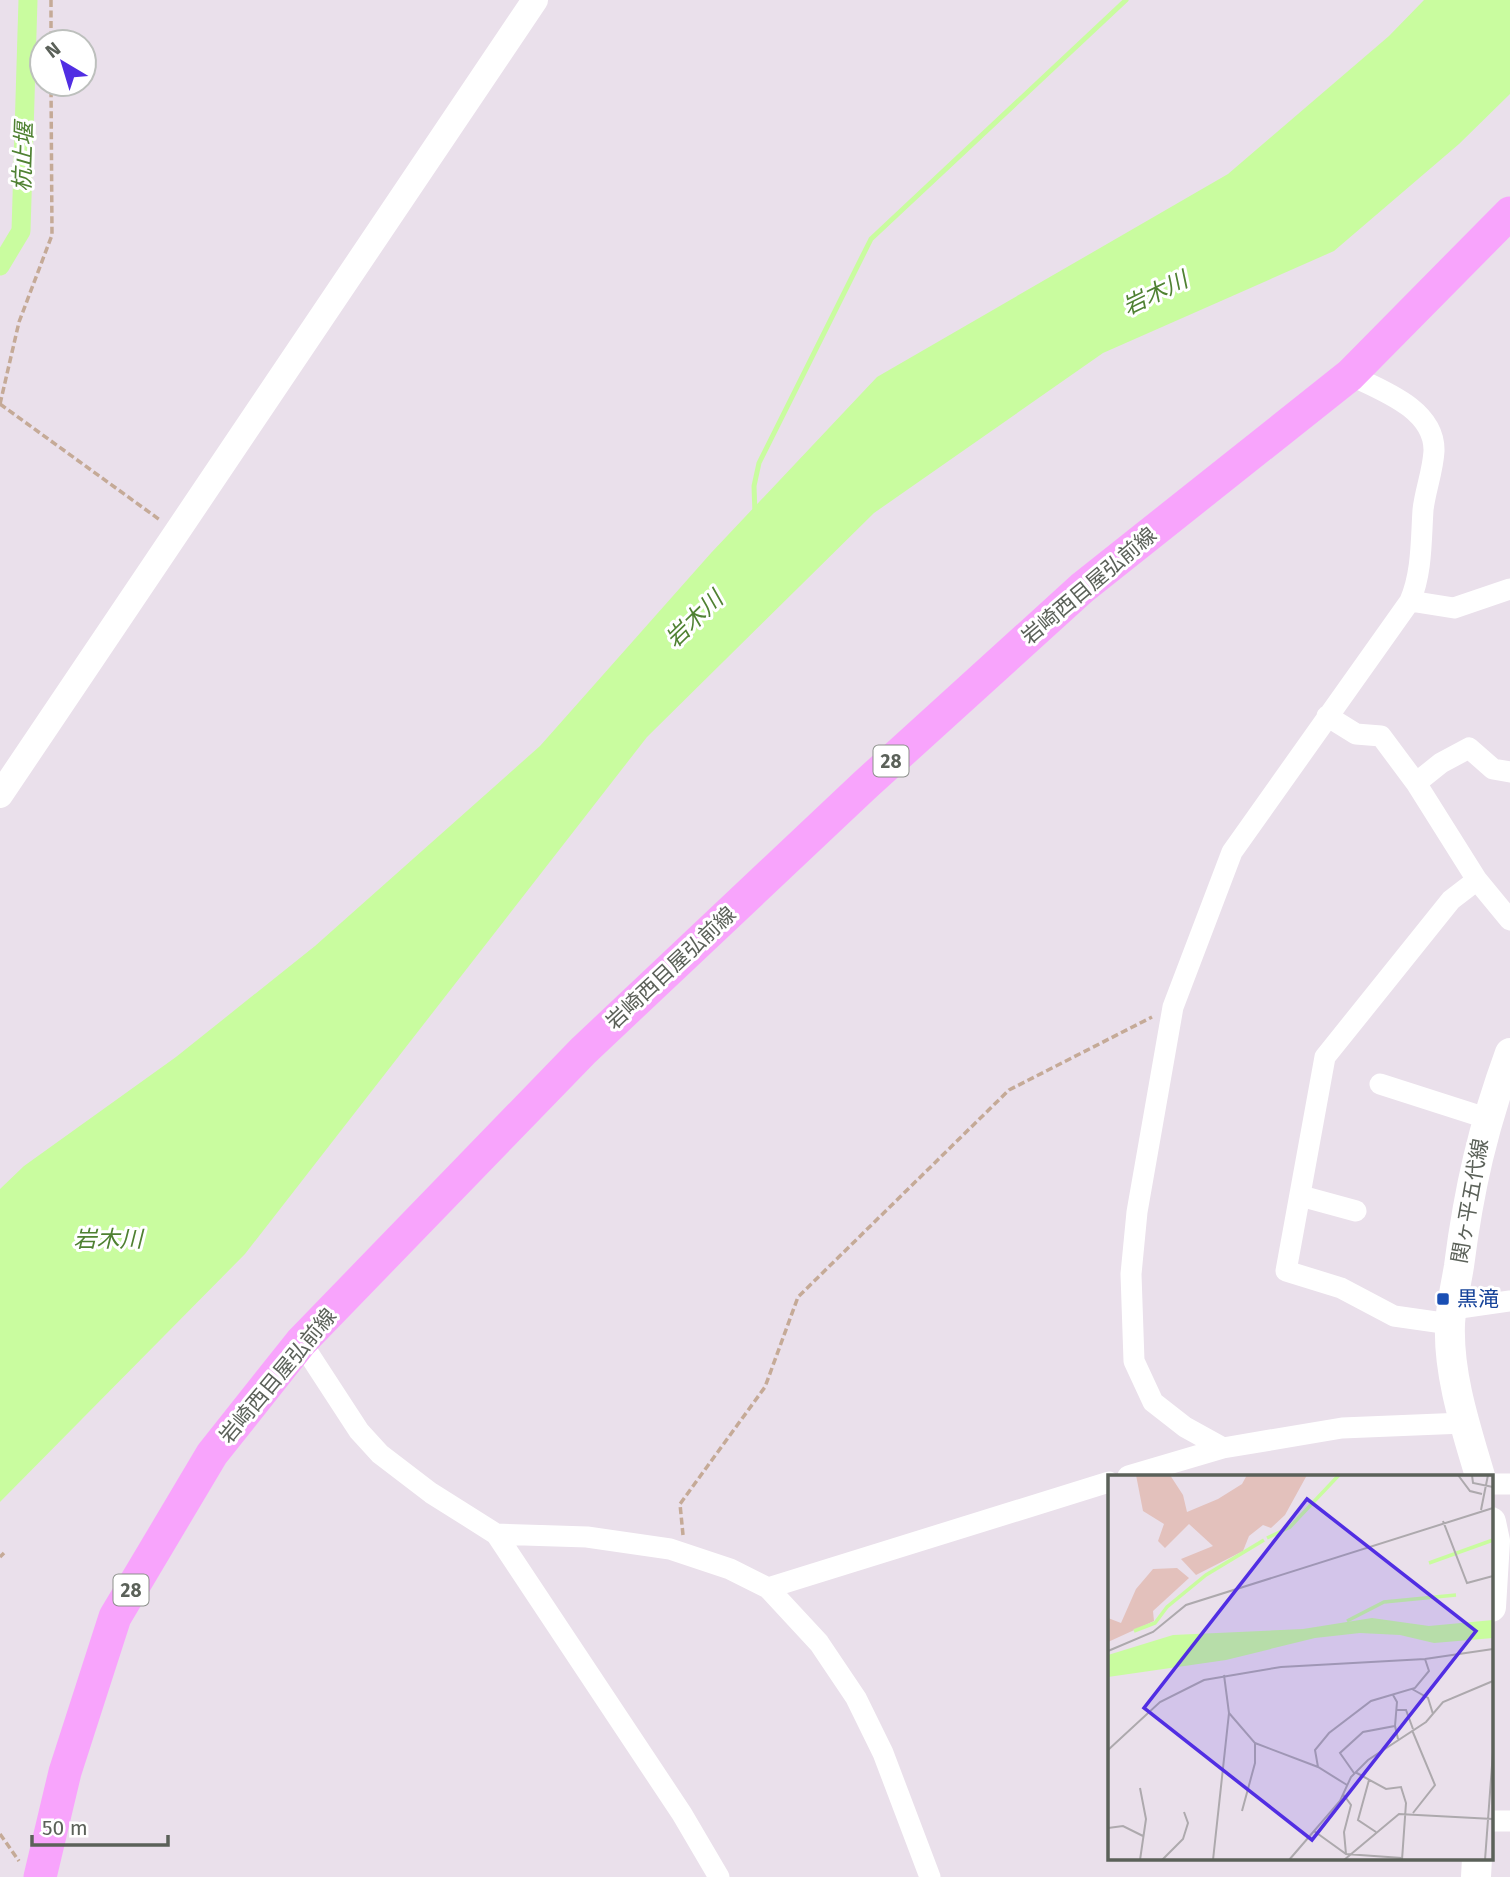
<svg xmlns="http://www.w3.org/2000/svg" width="1510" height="1877" font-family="'Fira Sans','Noto Sans JP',sans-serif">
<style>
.water{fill:#c9fc9f}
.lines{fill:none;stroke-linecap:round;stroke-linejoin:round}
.stream{stroke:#c9fc9f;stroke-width:5}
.canal{stroke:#c9fc9f;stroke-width:19}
.path{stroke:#c5aa97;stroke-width:3.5;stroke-dasharray:7 3.5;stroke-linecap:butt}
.minor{stroke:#fff;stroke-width:21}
.tertiary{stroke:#fff;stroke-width:26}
.secondary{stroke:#fff;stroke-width:30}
.primary{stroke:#f8a4fc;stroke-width:33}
.transit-dot{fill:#1a4fb4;stroke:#fff;stroke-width:2.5}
.labels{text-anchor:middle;stroke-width:6;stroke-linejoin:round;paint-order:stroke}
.shield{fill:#fff;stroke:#8c908b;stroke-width:2}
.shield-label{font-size:19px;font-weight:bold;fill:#5b6159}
.street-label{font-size:21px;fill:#5b6159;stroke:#fff}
.transit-label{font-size:21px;fill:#164399;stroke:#fff;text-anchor:start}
.water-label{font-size:23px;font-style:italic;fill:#4f8132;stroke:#fff}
.inset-river{fill:none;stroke:#c9fc9f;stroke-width:3.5}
.inset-road{fill:none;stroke:#ada9ad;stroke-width:2}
.view{fill:#512ee3;fill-opacity:0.15;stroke:#512ee3;stroke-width:3.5}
.inset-edge{fill:none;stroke:#5b6159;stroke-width:3.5}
</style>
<rect width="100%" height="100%" fill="#eae0eb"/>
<path class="water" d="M1424,0H1510V94L1459,144L1334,251L1103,353L874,513L647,737L245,1254L0,1502V1189L24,1166L176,1057L315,946L540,746L711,553L877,377L1228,174L1389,36Z"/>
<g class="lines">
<path class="stream" d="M755,514L754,486L759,463L871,239L1126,0"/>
<path class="canal" d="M0,266L21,231L28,0"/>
<path class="path" d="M51,0V42
M0,404L19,322L52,235L51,84
M0,404L160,520
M683,1535L680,1504L765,1387L798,1297L1009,1090L1152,1017
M0,1557L4,1553
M0,1834L19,1861"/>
<path class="minor" d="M1410,601L1454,608L1510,589
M1327,716L1356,734L1381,736L1416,783L1477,880
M1416,783L1441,763L1469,748L1493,769L1510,772
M1380,1084L1486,1118
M1301,1196L1356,1211
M1453,1309L1510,1301
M1450,1324L1394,1316L1341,1288L1286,1271L1325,1057L1451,900L1477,880L1510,920
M301,1342L359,1431L380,1454L431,1493L496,1534L682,1814L719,1877
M1223,1448L1185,1427L1153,1402L1134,1361L1131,1274L1137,1212L1173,1007L1232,852L1410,601C1422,573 1421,541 1423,510C1425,491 1433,471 1434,451C1435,409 1381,390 1350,375
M1128,1476L1223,1448L1342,1428L1464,1423
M1491,1484H1510
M496,1534L587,1537L670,1549L730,1569L768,1588L819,1643L856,1698L883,1753L930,1877
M768,1588L1109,1482
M1491,1821H1510"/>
<path class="tertiary" d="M0,795L535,0"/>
<path class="secondary" d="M1480,1476C1466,1428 1448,1375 1450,1324C1451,1305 1456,1285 1459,1266C1469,1188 1483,1127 1510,1053
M1491,1522L1495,1541L1491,1607
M1476,1877L1477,1858"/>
<path class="primary" d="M40,1877L65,1772L115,1617L212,1454L301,1342L583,1051L865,785L1082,588L1350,375L1510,213"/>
</g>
<rect class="transit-dot" x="1436" y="1292" width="14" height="14" rx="3.5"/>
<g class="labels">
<g class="shield">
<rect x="873.5" y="745.5" width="35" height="31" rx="5"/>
<rect x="113.5" y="1574.5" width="35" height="31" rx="5"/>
</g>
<g class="shield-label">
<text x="891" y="768">28</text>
<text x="131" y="1597">28</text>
</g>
<g class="street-label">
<text transform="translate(1089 586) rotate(-40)" y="7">岩崎西目屋弘前線</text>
<text transform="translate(671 968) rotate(-43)" y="7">岩崎西目屋弘前線</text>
<text transform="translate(1470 1201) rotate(-80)" y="7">関ヶ平五代線</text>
<text transform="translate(278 1376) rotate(-50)" y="7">岩崎西目屋弘前線</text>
</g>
<g class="transit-label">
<text x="1457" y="1306">黒滝</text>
</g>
<g class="water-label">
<text transform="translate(23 157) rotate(-88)" y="8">杭止堰</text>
<text transform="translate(1155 293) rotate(-26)" y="8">岩木川</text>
<text transform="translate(694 619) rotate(-44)" y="8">岩木川</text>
<text x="108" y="1247">岩木川</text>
</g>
</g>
<g transform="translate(1108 1475)">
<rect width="385" height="385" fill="#eae0eb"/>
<path d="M28,0H62L75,20L79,37L110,24L134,9L139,0H199L177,40L163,53L155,50L141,61L135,76L88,100L73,84L105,71L81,49L57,73L50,66L56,49L35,36ZM69,93L81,103L45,136L46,146L0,167V143L13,148L28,114L45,94Z" fill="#e3c1bc"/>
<path d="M264,143L321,151L385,145V163L326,168L292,160L252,158L207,163L118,185L0,202V180L65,160L195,154Z" fill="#c9fc9f"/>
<path class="inset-river" d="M159,63L182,52L231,0M321,88L385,65M239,146L276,127L348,120M26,156L47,148L59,132L98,100L156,65"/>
<path class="inset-road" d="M350,0L362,16L374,19M364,0L365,8L385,12M373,35L380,0M335,46L359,108L385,101M0,176L45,157L78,130L385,33M304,214L320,223L325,239M285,220L289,227L287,251M289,235H298L305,254M121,238L147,268V288L134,336M304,255L327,310L305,338M147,268L210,292L239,310M0,275L52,227L96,205L173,192L317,184L385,174M210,292L207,275L221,258L263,226L307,213L321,196L317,184M247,297L278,314L293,312L298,328L294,385M246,298L232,278L255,257L287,251L290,264M261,305L250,345L268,357M32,313L38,344L32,385M235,319L243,330L236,357L238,379M0,353L15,351L35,361M206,356L238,379L294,383M54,385L75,364L80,348L76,337M105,385L121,238L116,200M181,385L232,326L243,302L260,285L318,247L335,227L385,206M236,385L291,339L385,344M377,385L385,277"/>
<path class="view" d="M199,24L368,156L204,365L36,233Z"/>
<rect width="385" height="385" class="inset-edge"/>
</g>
<g transform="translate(63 63) rotate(322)"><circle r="33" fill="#ffffff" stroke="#bdc0bd" stroke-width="2"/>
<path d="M0-5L12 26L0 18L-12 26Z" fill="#512ee3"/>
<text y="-10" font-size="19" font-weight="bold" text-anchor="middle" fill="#5b6159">N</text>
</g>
<path d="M32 1835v10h136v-10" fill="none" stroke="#5b6159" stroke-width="3.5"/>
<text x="42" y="1835" font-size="21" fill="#5b6159" stroke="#ffffff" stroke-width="5" paint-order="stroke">50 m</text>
</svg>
